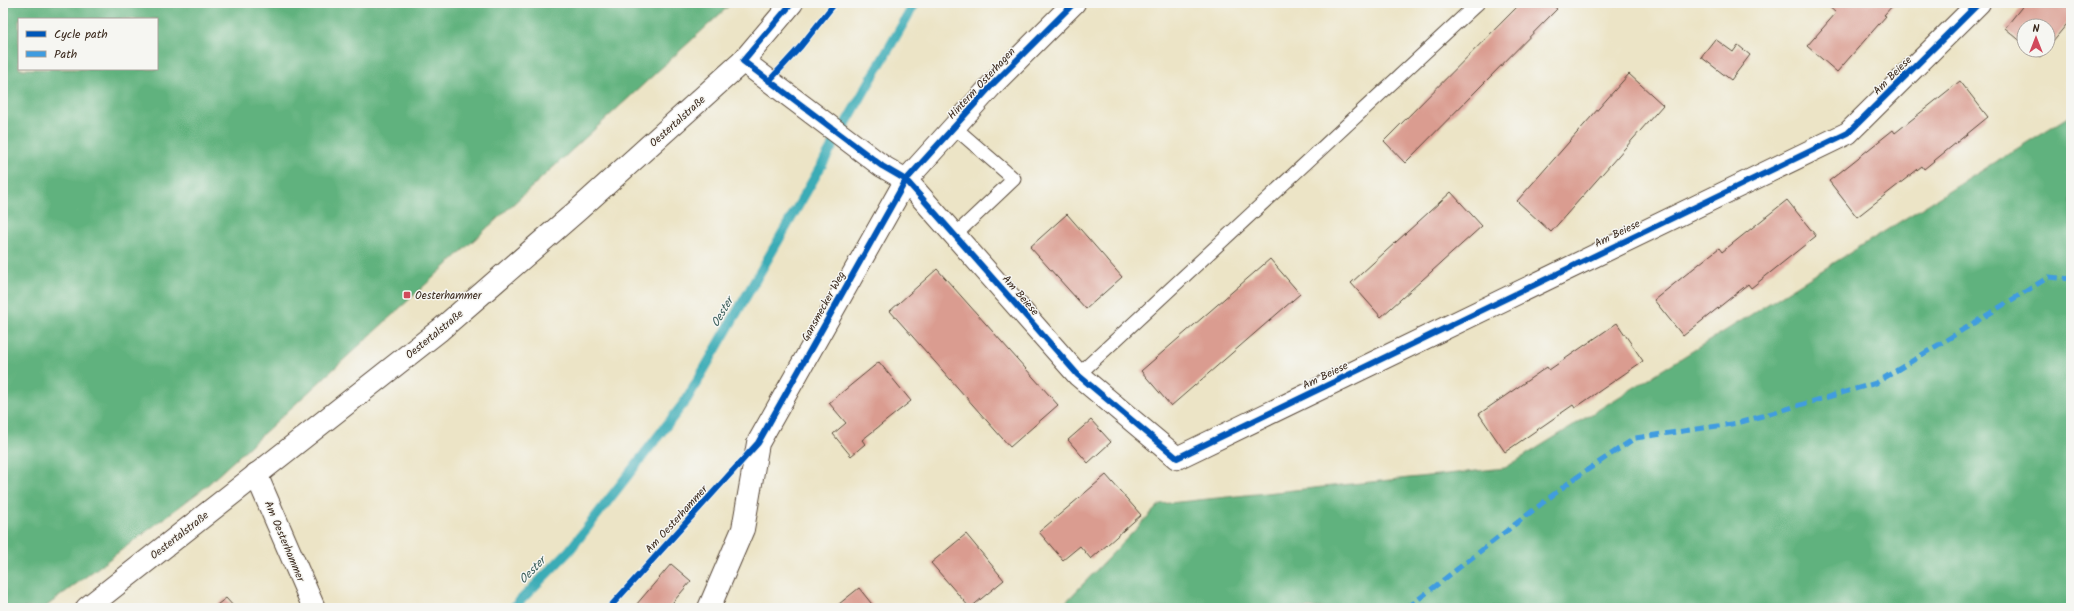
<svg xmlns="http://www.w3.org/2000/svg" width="2074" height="611" font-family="Kalam,sans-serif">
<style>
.forest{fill:#61b27e;stroke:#4e6e4e;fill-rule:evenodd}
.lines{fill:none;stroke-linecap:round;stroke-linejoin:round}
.stream{stroke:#3bacb6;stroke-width:10}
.building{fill:#da9c90}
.lane-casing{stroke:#564637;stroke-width:15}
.street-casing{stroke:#564637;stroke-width:24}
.secondary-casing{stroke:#564637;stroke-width:24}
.lane{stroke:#fff;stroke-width:13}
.street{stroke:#fff;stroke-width:22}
.secondary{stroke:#fff;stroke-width:22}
.quiet{stroke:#3f9ce0;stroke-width:5;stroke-dasharray:10 5;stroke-linecap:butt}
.cycleway-casing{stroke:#f6f6f2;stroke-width:8}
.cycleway{stroke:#0057b8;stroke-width:6}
.poi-dot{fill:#d1495b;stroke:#f6f6f2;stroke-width:1.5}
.labels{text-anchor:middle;stroke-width:3;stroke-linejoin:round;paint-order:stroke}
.street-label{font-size:11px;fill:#3b2a1e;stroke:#f6f6f2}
.poi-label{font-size:11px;fill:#3b2a1e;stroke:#f6f6f2;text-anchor:start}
.water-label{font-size:12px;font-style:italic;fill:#3b5e5b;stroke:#f6f6f2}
</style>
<rect width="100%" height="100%" fill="#f6f6f2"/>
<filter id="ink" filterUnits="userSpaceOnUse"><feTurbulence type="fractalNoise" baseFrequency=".025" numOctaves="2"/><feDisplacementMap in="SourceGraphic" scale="8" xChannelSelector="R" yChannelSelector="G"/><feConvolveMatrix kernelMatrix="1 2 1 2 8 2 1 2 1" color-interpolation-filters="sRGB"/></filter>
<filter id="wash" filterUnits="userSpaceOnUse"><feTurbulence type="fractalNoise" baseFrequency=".012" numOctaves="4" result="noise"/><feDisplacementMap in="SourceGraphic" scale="16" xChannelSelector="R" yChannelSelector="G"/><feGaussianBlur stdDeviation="0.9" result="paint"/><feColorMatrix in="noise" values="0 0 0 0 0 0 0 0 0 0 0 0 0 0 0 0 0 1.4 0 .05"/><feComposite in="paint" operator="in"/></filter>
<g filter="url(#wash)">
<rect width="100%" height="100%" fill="#ece4c6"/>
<path class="forest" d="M3,3H732L203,489L44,608H3ZM19,19H157V69H19Z
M2071,115V608H1060L1160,504L1505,468Z"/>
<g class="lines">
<path class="stream" d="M513,608L569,551L687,399L915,3"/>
</g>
<g id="blocks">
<path class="building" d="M1521,3H1550L1557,9L1405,163L1384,141Z
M1828,3H1895L1884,15L1886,16L1837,72L1807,46L1836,13L1827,5Z
M2025,3H2071V19L2048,47V26H2024V44L2005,28Z
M1715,39L1733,52L1738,45L1750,55L1731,80L1701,57Z
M2032,50H2046L2040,57Z
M1629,74L1663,105L1551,232L1517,201Z
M1960,81L1988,117L1924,169L1922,166L1857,217L1829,181L1893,130L1895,133Z
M1451,192L1482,226L1381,317L1351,283Z
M1787,200L1816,236L1751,288L1748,284L1683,336L1654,300L1719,248L1722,252Z
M1067,214L1122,277L1086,309L1030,247Z
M1270,259L1300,294L1171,406L1141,371Z
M937,269L1058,405L1010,447L890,311Z
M1617,323L1643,361L1575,408L1573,405L1505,452L1479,414L1547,367L1549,370Z
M879,362L911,401L862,440L865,444L851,456L833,434L846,423L829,403Z
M1091,420L1111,442L1088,463L1068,440Z
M1106,475L1141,515L1091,559L1080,546L1063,560L1039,532Z
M966,534L1004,580L970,608L931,563Z
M671,564L691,581L668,608H638L636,605Z
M859,588L875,608H834Z
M226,598L235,608H213Z"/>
</g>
</g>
<g filter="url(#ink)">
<use href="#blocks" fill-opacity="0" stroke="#564637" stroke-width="1"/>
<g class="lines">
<g class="lane-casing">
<path id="lane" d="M954,127L1014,179L955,235
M1078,375L1478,3"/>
</g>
<g class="street-casing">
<path id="street" d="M743,61L882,166L906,180L1078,375L1177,458L1848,133L1979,3
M256,474L314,608
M709,608L743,529L758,443L906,180L992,85L1074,3"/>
</g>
<g class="secondary-casing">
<path id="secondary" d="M87,608L440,330L578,210L743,61L792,3"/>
</g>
<use href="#lane" class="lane"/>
<use href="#street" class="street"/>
<use href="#secondary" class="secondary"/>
<path class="quiet" d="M1407,608L1571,481L1635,438L1738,423L1876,383L2049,277L2071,279"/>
<g class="cycleway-casing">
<path id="cycleway" d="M792,3L743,61L882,166L906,180L1078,375L1177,458L1848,133L1979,3
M769,81L801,46L835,3
M609,608L758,443L906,180L992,85L1074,3"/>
</g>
<use href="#cycleway" class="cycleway"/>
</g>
</g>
<rect class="poi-dot" x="403" y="291" width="8" height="8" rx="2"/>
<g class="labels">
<g class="street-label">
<text transform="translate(1892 75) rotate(-45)" y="4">Am Beiese</text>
<text transform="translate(981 83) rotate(-47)" y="4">Hinterm Osterhagen</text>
<text transform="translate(677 121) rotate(-42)" y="4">Oestertalstraße</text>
<text transform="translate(1617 233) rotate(-26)" y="4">Am Beiese</text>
<text transform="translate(1021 295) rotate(49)" y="4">Am Beiese</text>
<text transform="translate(823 306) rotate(-61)" y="4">Gansmecker Weg</text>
<text transform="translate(434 334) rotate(-39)" y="4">Oestertalstraße</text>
<text transform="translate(1325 375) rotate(-26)" y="4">Am Beiese</text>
<text transform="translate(676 519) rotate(-48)" y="4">Am Oesterhammer</text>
<text transform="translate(179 535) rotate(-38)" y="4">Oestertalstraße</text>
<text transform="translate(285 541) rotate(67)" y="4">Am Oesterhammer</text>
</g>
<g class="poi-label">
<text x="415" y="299">Oesterhammer</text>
</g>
<g class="water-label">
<text transform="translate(722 312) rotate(-60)" y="4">Oester</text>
<text transform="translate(532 570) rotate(-46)" y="4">Oester</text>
</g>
</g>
<rect width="2074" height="611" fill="none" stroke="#f6f6f2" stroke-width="16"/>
<rect x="18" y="18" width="140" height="52" fill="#f6f6f2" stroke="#aba49d"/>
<rect x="26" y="31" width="20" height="6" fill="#0057b8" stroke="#aba49d"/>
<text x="54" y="38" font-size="12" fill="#3b2a1e">Cycle path</text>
<rect x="26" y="51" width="20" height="6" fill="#3f9ce0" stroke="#aba49d"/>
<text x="54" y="58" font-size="12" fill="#3b2a1e">Path</text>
<g transform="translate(2036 38)"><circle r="19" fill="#f6f6f2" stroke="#aba49d"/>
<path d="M0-3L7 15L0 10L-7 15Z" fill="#d1495b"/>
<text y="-6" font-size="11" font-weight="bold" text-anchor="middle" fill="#3b2a1e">N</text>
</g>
</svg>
